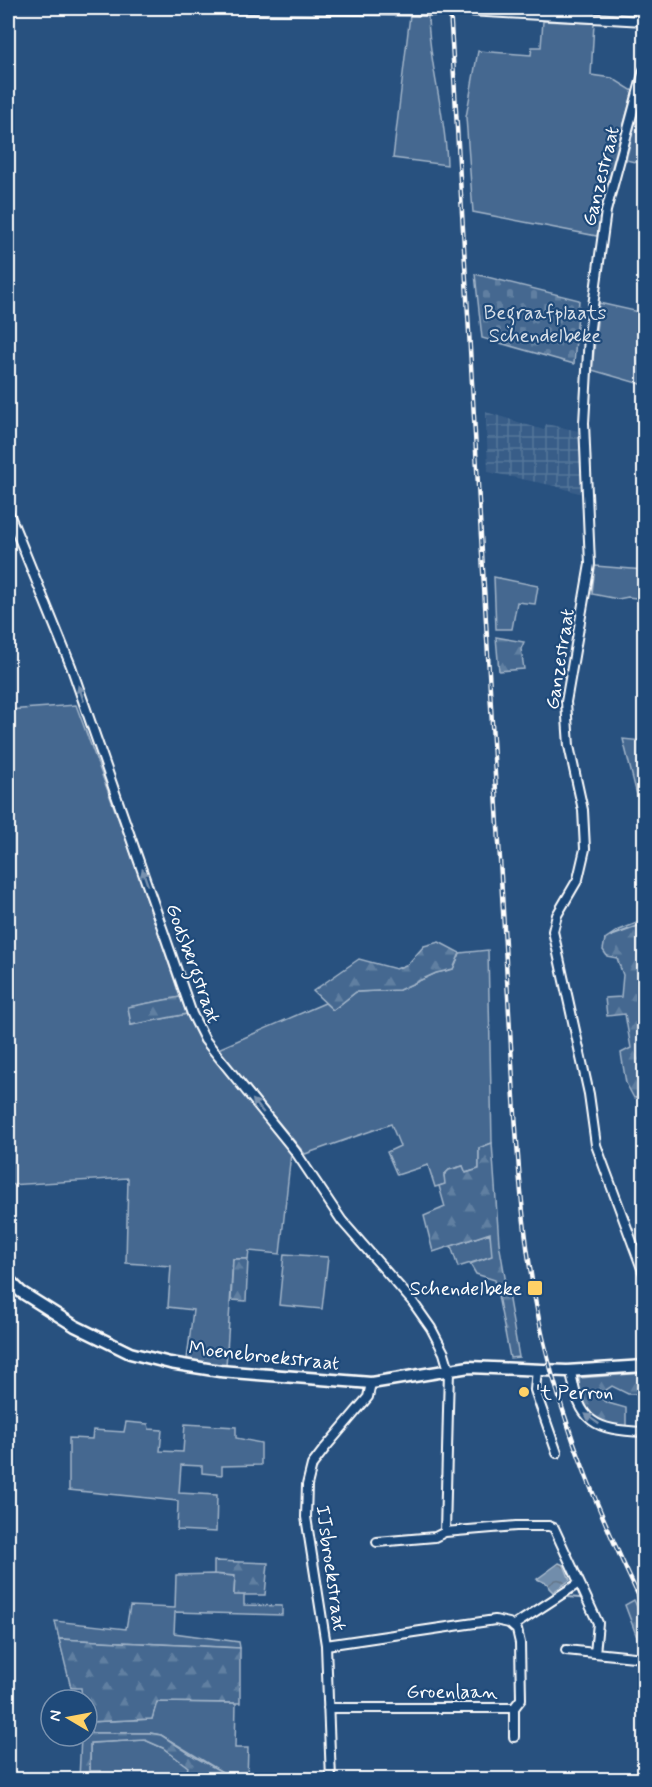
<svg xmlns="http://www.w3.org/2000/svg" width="652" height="1787" font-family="Mynerve,sans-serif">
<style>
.industrial{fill:url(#industrial-grid)}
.grass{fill:#446890;stroke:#a2b4c8;stroke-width:1.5}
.forest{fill:url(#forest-firs);stroke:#a2b4c8;stroke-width:1.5}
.cemetery{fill:url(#cemetery-stones);stroke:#a2b4c8;stroke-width:1.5}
.water{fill:url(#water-waves);stroke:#aabbcd;stroke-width:1.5}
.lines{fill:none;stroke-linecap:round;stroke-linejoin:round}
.stream{stroke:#aabbcd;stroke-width:2}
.street-casing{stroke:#fff;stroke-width:12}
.secondary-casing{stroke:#fff;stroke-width:15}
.street{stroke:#1f4a7a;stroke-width:8}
.secondary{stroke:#1f4a7a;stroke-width:10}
.rail-casing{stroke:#fff;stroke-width:4.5}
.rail{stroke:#1f4a7a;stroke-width:2;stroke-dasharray:7;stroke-linecap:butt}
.oneway{fill:#7992af}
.poi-dot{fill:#ffd166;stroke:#1f4a7a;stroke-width:2}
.labels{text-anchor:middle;stroke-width:4.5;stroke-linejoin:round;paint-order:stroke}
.street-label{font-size:20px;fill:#fff;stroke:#1f4a7a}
.park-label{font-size:20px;fill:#dae1e9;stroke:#1f4a7a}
.poi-label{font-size:20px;fill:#fff;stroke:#1f4a7a;text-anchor:end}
</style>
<defs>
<pattern id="industrial-grid" width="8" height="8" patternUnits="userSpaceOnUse" patternTransform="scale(1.5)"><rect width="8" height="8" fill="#375d88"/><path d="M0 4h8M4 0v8" fill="none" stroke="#55759a"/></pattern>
<pattern id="forest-firs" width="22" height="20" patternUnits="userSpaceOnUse" patternTransform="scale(1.5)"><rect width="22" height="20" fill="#446890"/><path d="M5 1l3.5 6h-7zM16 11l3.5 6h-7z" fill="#607fa1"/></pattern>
<pattern id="cemetery-stones" width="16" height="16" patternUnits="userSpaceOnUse" patternTransform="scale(1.5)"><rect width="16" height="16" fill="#446890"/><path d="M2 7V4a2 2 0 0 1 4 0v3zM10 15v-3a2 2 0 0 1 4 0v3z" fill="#607fa1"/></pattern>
<pattern id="water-waves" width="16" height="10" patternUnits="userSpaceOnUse" patternTransform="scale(1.5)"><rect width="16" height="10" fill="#718dab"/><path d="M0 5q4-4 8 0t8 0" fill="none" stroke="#64768a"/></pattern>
</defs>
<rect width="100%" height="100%" fill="#28517f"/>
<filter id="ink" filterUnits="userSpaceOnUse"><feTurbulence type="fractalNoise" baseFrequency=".0167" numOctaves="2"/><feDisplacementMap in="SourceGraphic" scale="12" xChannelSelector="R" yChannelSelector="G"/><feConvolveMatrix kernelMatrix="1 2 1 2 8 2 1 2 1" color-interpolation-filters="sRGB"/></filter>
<g filter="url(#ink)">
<path class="industrial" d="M486,412L544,430L546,424L579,431L582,494L555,486L488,472Z"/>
<path class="grass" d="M410,15L428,16C429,66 446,114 447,165L393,158Z
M543,21L594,23L591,75L612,78L633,91L613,163L597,236L473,212L466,117L478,51L531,55L532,47H541Z
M644,87V164L626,160Z
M599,303L644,313V385L592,370Z
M595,566L644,570V599L628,597L618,599L592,594Z
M494,577L538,586L535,604L517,602L512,629H496Z
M76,705L138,872L180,997L128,1007L131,1025L187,1014L205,1046L291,1153L280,1254L249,1251L248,1259H233L226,1366L187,1359L193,1310L168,1307L171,1266L126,1263L128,1178L8,1185V710Z
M644,731V810L641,811L623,739L642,741Z
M488,950L492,1143L479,1148V1169L465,1173L463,1166L449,1170L444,1175L446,1184L435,1187L428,1165L397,1175L387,1152L400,1146L391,1124L305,1154L218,1049L325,1003L333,1010L356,992L399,990L436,973L453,969L460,953Z
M490,1233L493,1256L458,1267L451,1246Z
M284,1254L328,1257L322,1309L279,1305Z
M126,1422L148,1424L149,1429L162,1430L160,1451L183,1452L185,1424L236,1427V1438L261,1443V1465L222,1466V1475L202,1473V1466L181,1465L179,1493L217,1495L216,1532L177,1530L178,1501L69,1490V1438L92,1439L93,1430L124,1432Z
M214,1574L235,1576L234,1594L244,1595V1605L282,1606V1615L175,1612L174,1633L239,1642L240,1648L59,1639L55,1621L126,1629L130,1606L175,1608L176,1575Z
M156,1702L236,1703L235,1748H248L247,1779H221L224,1773L161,1735L150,1733H87V1722L152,1719Z
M145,1740L163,1748L189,1767L185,1780L101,1779V1771H90V1743Z"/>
<path class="forest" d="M496,637L524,642L521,649L524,669L499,671Z
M644,920V1096L634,1098L626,1083L621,1053L631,1048L625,1014L607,1016L605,998L621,997L623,975L617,958L607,956L603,950L605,939L617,931Z
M439,942L460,953L453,969L436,973L399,990L356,992L333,1010L313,991L359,959L396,969L408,964L424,946Z
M180,997L187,1014L131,1025L128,1007Z
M492,1143L499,1243L519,1357L510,1358L495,1280L476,1274L470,1264L492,1256L490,1233L433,1252L424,1216L445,1207L439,1186L445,1184L444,1175L449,1170L463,1166L466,1173L479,1169V1148Z
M233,1259H248L246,1301L231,1300Z
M644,1373V1394H628L612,1386L601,1393L602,1399L608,1403L626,1408V1429C594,1422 580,1413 579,1378Z
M214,1561L268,1563L265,1595H234L235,1576L214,1574Z
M634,1600L644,1622V1656L625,1605Z
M59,1639L240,1648V1703L157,1702L152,1719L87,1722V1700H82L81,1688H71Z
M87,1733H150L161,1735L195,1757L224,1773L221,1779H185L188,1767L163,1748L145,1740L90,1743V1771H101V1779H79L81,1736H87Z"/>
<path class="cemetery" d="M475,274L579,300L574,364L482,338Z"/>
<path class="water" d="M559,1563L564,1565L570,1580L553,1592L549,1588L548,1584L537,1579Z"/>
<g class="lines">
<path class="stream" d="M640,728L644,709
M611,936L644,924
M553,1592H556
M567,1597L580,1598"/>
<g class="street-casing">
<path id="street" d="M150,8L469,11L644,21
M644,70L606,211L589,335L584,423L590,564L566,702L569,746L583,810L585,849L578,879L557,915L553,931L589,1094L596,1145L644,1274
M8,511L71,666L192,1014L205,1040L295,1151L342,1221L412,1301L431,1328L444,1353L449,1370L445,1532L435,1537L377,1542
M537,1370L535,1390L557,1453
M571,1371C579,1423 594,1430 644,1432
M445,1532L516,1526H549L554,1528L598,1623L595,1653L566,1650
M513,1626L579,1583
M326,1645L495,1620L509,1623L517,1630L520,1643L521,1699L514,1708H328
M595,1653L644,1658
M514,1737V1708
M331,1780L326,1645L306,1517L307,1485L312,1465L325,1448L368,1397L371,1383"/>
</g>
<g class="secondary-casing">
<path id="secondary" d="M8,1279L21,1292L75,1326L130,1353L170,1363L220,1371L371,1383L469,1367L567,1371L644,1366"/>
</g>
<use href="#street" class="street"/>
<use href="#secondary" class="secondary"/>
<g class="rail-casing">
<path id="rail" d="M450,8L514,1098C519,1179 525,1259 543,1338C565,1433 602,1520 644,1607"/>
</g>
<use href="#rail" class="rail"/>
</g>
<defs><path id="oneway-solid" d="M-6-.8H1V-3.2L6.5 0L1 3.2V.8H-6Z" transform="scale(1.5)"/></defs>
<g class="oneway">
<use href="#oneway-solid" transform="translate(81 693) rotate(-109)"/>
<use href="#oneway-solid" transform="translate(145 877) rotate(-109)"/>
<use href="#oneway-solid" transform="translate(258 1106) rotate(-129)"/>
<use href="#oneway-solid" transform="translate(592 1419) rotate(-144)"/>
</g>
</g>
<g class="poi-dot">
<rect x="527" y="1280" width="16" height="16" rx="3"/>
<circle cx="524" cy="1392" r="6"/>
</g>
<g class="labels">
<g class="street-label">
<text transform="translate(600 176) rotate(-76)" y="7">Ganzestraat</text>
<text transform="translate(559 659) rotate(-81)" y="7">Ganzestraat</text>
<text transform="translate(194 963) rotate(70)" y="7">Godsbergstraat</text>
<text transform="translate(264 1355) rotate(6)" y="7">Moenebroekstraat</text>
<text transform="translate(332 1568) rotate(82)" y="7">IJsbroekstraat</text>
<text x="452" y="1698">Groenlaan</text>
</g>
<g class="park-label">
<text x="545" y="319">Begraafplaats<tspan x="545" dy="23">Schendelbeke</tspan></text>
</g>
<g class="poi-label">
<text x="522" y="1295">Schendelbeke</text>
<text x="536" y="1399" text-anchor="start">'t Perron</text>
</g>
</g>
<rect width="652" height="1787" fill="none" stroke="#1f4a7a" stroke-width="30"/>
<rect x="15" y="15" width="622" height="1757" fill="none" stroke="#fff" stroke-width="2" filter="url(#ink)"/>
<g transform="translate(69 1718) rotate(280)"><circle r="28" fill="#1f4a7a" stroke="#7992af" stroke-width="1.5"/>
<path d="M0-4.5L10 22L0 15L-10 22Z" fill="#ffd166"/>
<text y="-9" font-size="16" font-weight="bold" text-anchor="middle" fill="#ffffff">N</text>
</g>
</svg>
